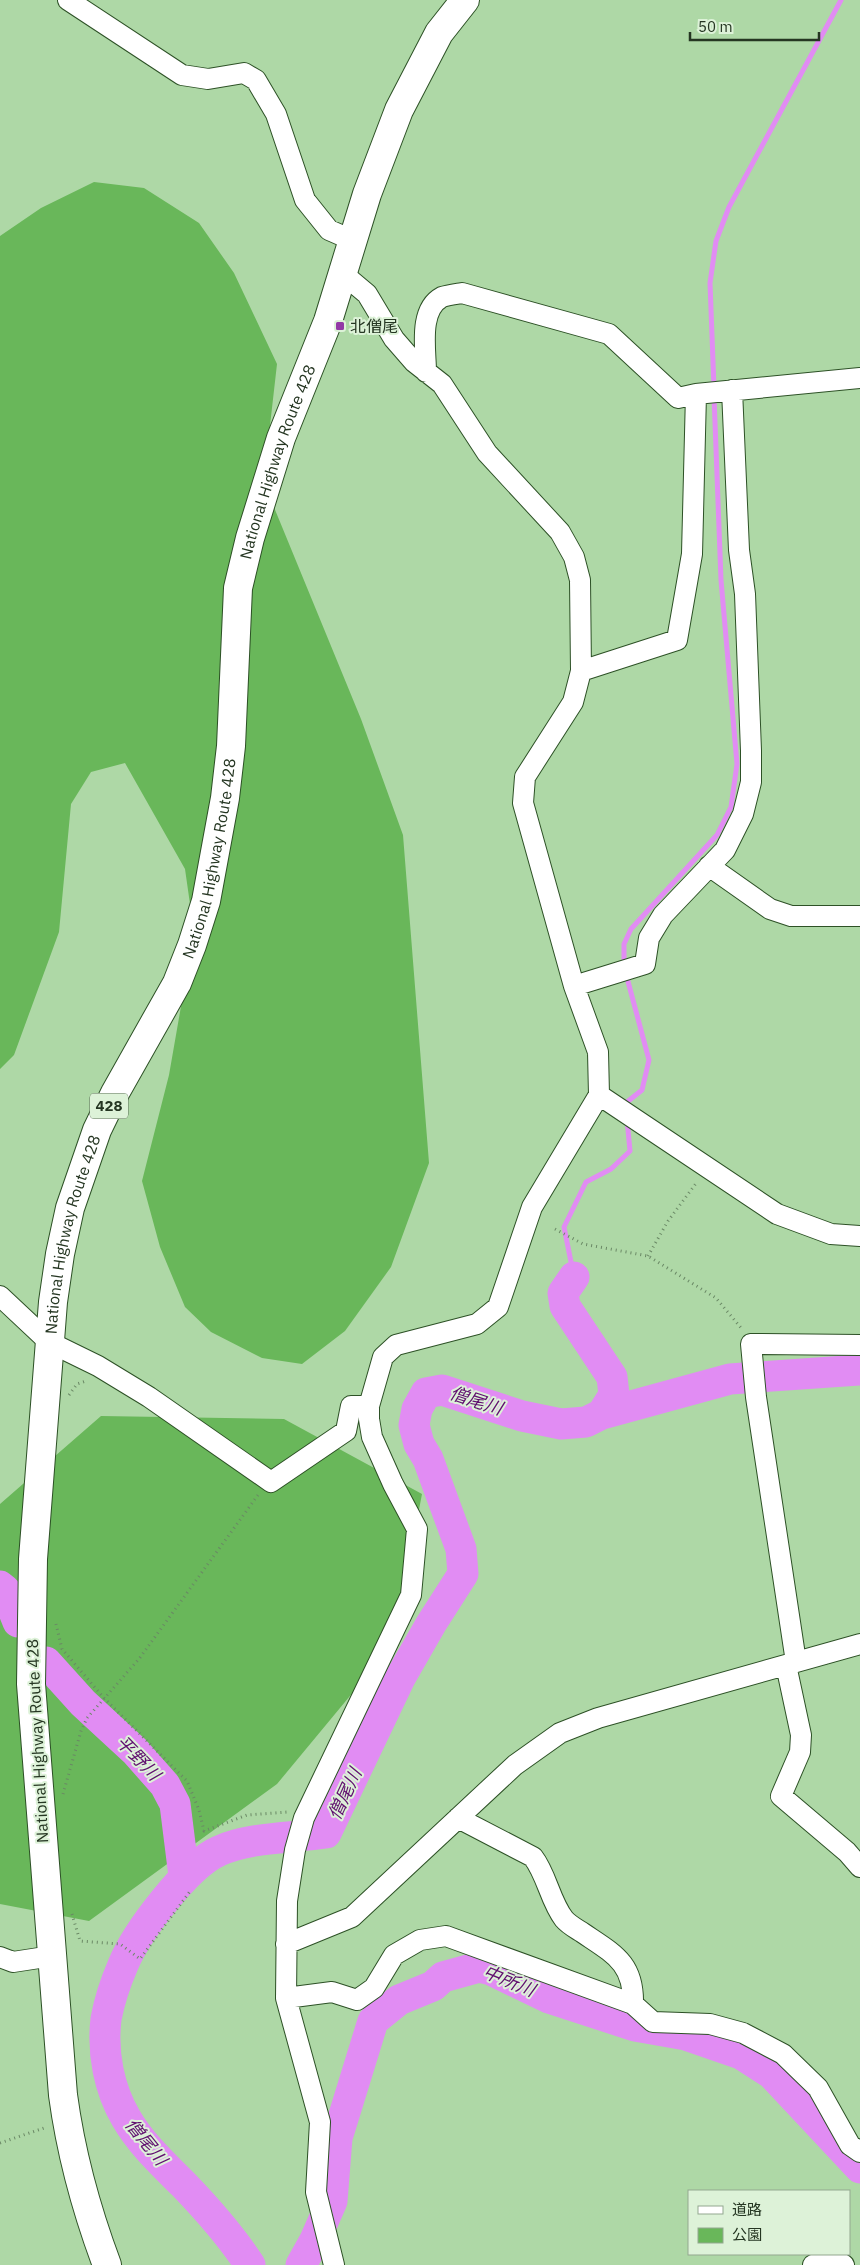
<svg xmlns="http://www.w3.org/2000/svg" width="860" height="2265" font-family="'IBM Plex Sans','Noto Sans JP',sans-serif">
<style>
.green{fill:#69b75a}
.lines{fill:none;stroke-linecap:round;stroke-linejoin:round}
.stream{stroke:#e18cf3;stroke-width:5}
.river{stroke:#e18cf3;stroke-width:31}
.minor-casing{stroke:#2d5126;stroke-width:22}
.highway-casing{stroke:#2d5126;stroke-width:30}
.path{stroke:#6a8865;stroke-width:3;stroke-dasharray:1 4;stroke-linecap:butt}
.minor{stroke:#fff;stroke-width:20}
.highway{stroke:#fff;stroke-width:28}
.poi-dot{fill:#9239a5;stroke:#ddf2d8;stroke-width:2}
.labels{text-anchor:middle;stroke-width:4;stroke-linejoin:round;paint-order:stroke}
.shield{fill:#ddf2d8;stroke:#5c6e59;stroke-width:1}
.shield-label{font-size:15px;font-weight:bold;fill:#253622}
.poi-label{font-size:16px;fill:#253622;stroke:#ddf2d8;text-anchor:start}
.street-label{font-size:16px;fill:#253622;stroke:#ddf2d8}
.water-label{font-size:18px;font-style:italic;fill:#600f6f;stroke:#ddf2d8}
</style>
<rect width="100%" height="100%" fill="#aed8a6"/>
<path class="green" d="M94,182L144,188L199,223L234,273L277,364L268,443L271,500L361,719L403,835L429,1163L391,1267L345,1331L302,1364L262,1358L211,1332L185,1307L160,1247L142,1181L169,1075L194,932L185,869L125,763L91,772L71,804L59,932L14,1055L0,1069V236L41,208Z
M101,1416L284,1419L422,1494L393,1644L277,1784L89,1921L0,1904V1504Z"/>
<g class="lines">
<path class="stream" d="M714,388L710,283L716,241L729,207L841,0
M624,966V944L631,929L717,835L731,807L737,764L721,580L714,396
M626,974L649,1060L642,1090L627,1102V1108
M574,1277L564,1227L586,1182L611,1169L630,1151L627,1119"/>
<path class="river" d="M602,1414L730,1379L860,1370
M0,1586L5,1590L18,1622
M46,1662L83,1703L135,1751L165,1785L175,1804L184,1876
M250,2265C231,2236 209,2211 185,2186C164,2165 141,2144 126,2118C109,2089 102,2053 106,2019C109,2003 116,1981 123,1965C136,1933 187,1865 219,1851C249,1837 293,1838 326,1833L400,1678L431,1624L463,1574L461,1549L428,1459L419,1444L414,1425L417,1409L426,1393L442,1390L522,1416L561,1424L586,1422L602,1414L614,1395L612,1377L565,1306L563,1293L574,1277
M301,2265L315,2240L332,2201L337,2138L373,2021L399,2000L433,1986L443,1977L479,1967L491,1970L549,1998L635,2026L686,2035L741,2054L772,2074L860,2168"/>
<g class="minor-casing">
<path id="minor" d="M68,0L182,75L208,79L244,73L256,80L276,114L305,200L329,230L352,240
M426,372C426,350 418,310 442,297C448,295 456,294 462,293L609,334L678,398L696,394
M581,671L677,640L692,554L696,394L860,378
M709,866L770,909L791,916H860
M574,986L645,964L649,938L663,915L725,850L743,814L751,782V751L745,594L739,550L732,390
M599,1095L777,1214L831,1234L860,1236
M0,1296L49,1342L98,1366L149,1397L271,1482L346,1431L351,1406H369
M796,1662L756,1397L751,1344L860,1345
M786,1665L801,1735L800,1752L781,1796L847,1852L860,1867
M458,1818L533,1857C547,1875 550,1901 564,1919C569,1925 577,1929 583,1933C614,1954 634,1963 633,2004
M286,1944L352,1917L515,1765L560,1733L598,1718L860,1644
M0,1957L13,1962L52,1956
M286,1998L332,1992L357,2000L374,1988L394,1955L420,1940L446,1936L633,2004L653,2022L710,2024L743,2033L783,2054L818,2088L850,2145L860,2152
M334,2265L316,2192L320,2122L286,1998L287,1901L295,1850L304,1818L411,1595L417,1529L393,1484L372,1437L369,1419V1406L383,1357L396,1345L477,1324L498,1307L532,1207L599,1095L598,1052L574,986L523,803L525,777L573,702L581,671L580,580L574,557L560,532L487,453L442,384L414,362L394,339L367,294L342,273
M813,2265L832,2257L844,2265"/>
</g>
<g class="highway-casing">
<g id="highway">
<path id="s1" d="M107,2265C86,2209 71,2154 63,2095L31,1684L33,1559L53,1302L60,1254L70,1208L97,1130L115,1093L177,983L192,945L206,901L225,798L231,746L238,588L250,538L281,438L328,321L367,194L399,110L439,33L465,0"/>
</g>
</g>
<path class="path" d="M555,1229L583,1244L648,1256L716,1298L742,1329
M648,1256L668,1221L697,1182
M69,1395L77,1384L86,1381
M56,1624L62,1649L104,1698L187,1781L199,1810L204,1831L247,1815L288,1812
M63,1794L81,1731L87,1718L139,1659L258,1495
M72,1914L80,1941L120,1944L140,1959L191,1890
M0,2143L47,2127"/>
<use href="#minor" class="minor"/>
<use href="#highway" class="highway"/>
</g>
<rect class="poi-dot" x="335" y="321" width="10" height="10" rx="2.5"/>
<g class="labels">
<rect class="shield" x="90" y="1093.5" width="38" height="25" rx="4"/>
<g class="shield-label">
<text x="109" y="1111">428</text>
</g>
<g class="poi-label">
<text x="350" y="332">北僧尾</text>
</g>
<g class="street-label">
<text dy="6" stroke="none"><textPath href="#s1" startOffset="1851">National Highway Route 428</textPath></text>
<text dy="6" stroke="none"><textPath href="#s1" startOffset="1446">National Highway Route 428</textPath></text>
<text dy="6" stroke="none"><textPath href="#s1" startOffset="1041">National Highway Route 428</textPath></text>
<text transform="translate(37 1741) rotate(-93)" y="6">National Highway Route 428</text>
</g>
<g class="water-label">
<text transform="translate(476 1401) rotate(18)" y="6">僧尾川</text>
<text transform="translate(138 1758) rotate(46)" y="6">平野川</text>
<text transform="translate(345 1794) rotate(-65)" y="6">僧尾川</text>
<text transform="translate(509 1981) rotate(22)" y="6">中所川</text>
<text transform="translate(146 2142) rotate(51)" y="6">僧尾川</text>
</g>
</g>
<rect x="688" y="2190" width="162" height="65" fill="#ddf2d8" stroke="#93a78f"/>
<rect x="698" y="2206" width="25" height="8" fill="#ffffff" stroke="#93a78f"/>
<text x="732" y="2215" font-size="15" fill="#253622">道路</text>
<rect x="698" y="2228" width="25" height="15" fill="#69b75a" stroke="#93a78f"/>
<text x="732" y="2240" font-size="15" fill="#253622">公園</text>
<path d="M690 32v8h129v-8" fill="none" stroke="#253622" stroke-width="2.5"/>
<text x="698" y="32" font-size="15" fill="#253622" stroke="#ddf2d8" stroke-width="4" paint-order="stroke">50 m</text>
</svg>
